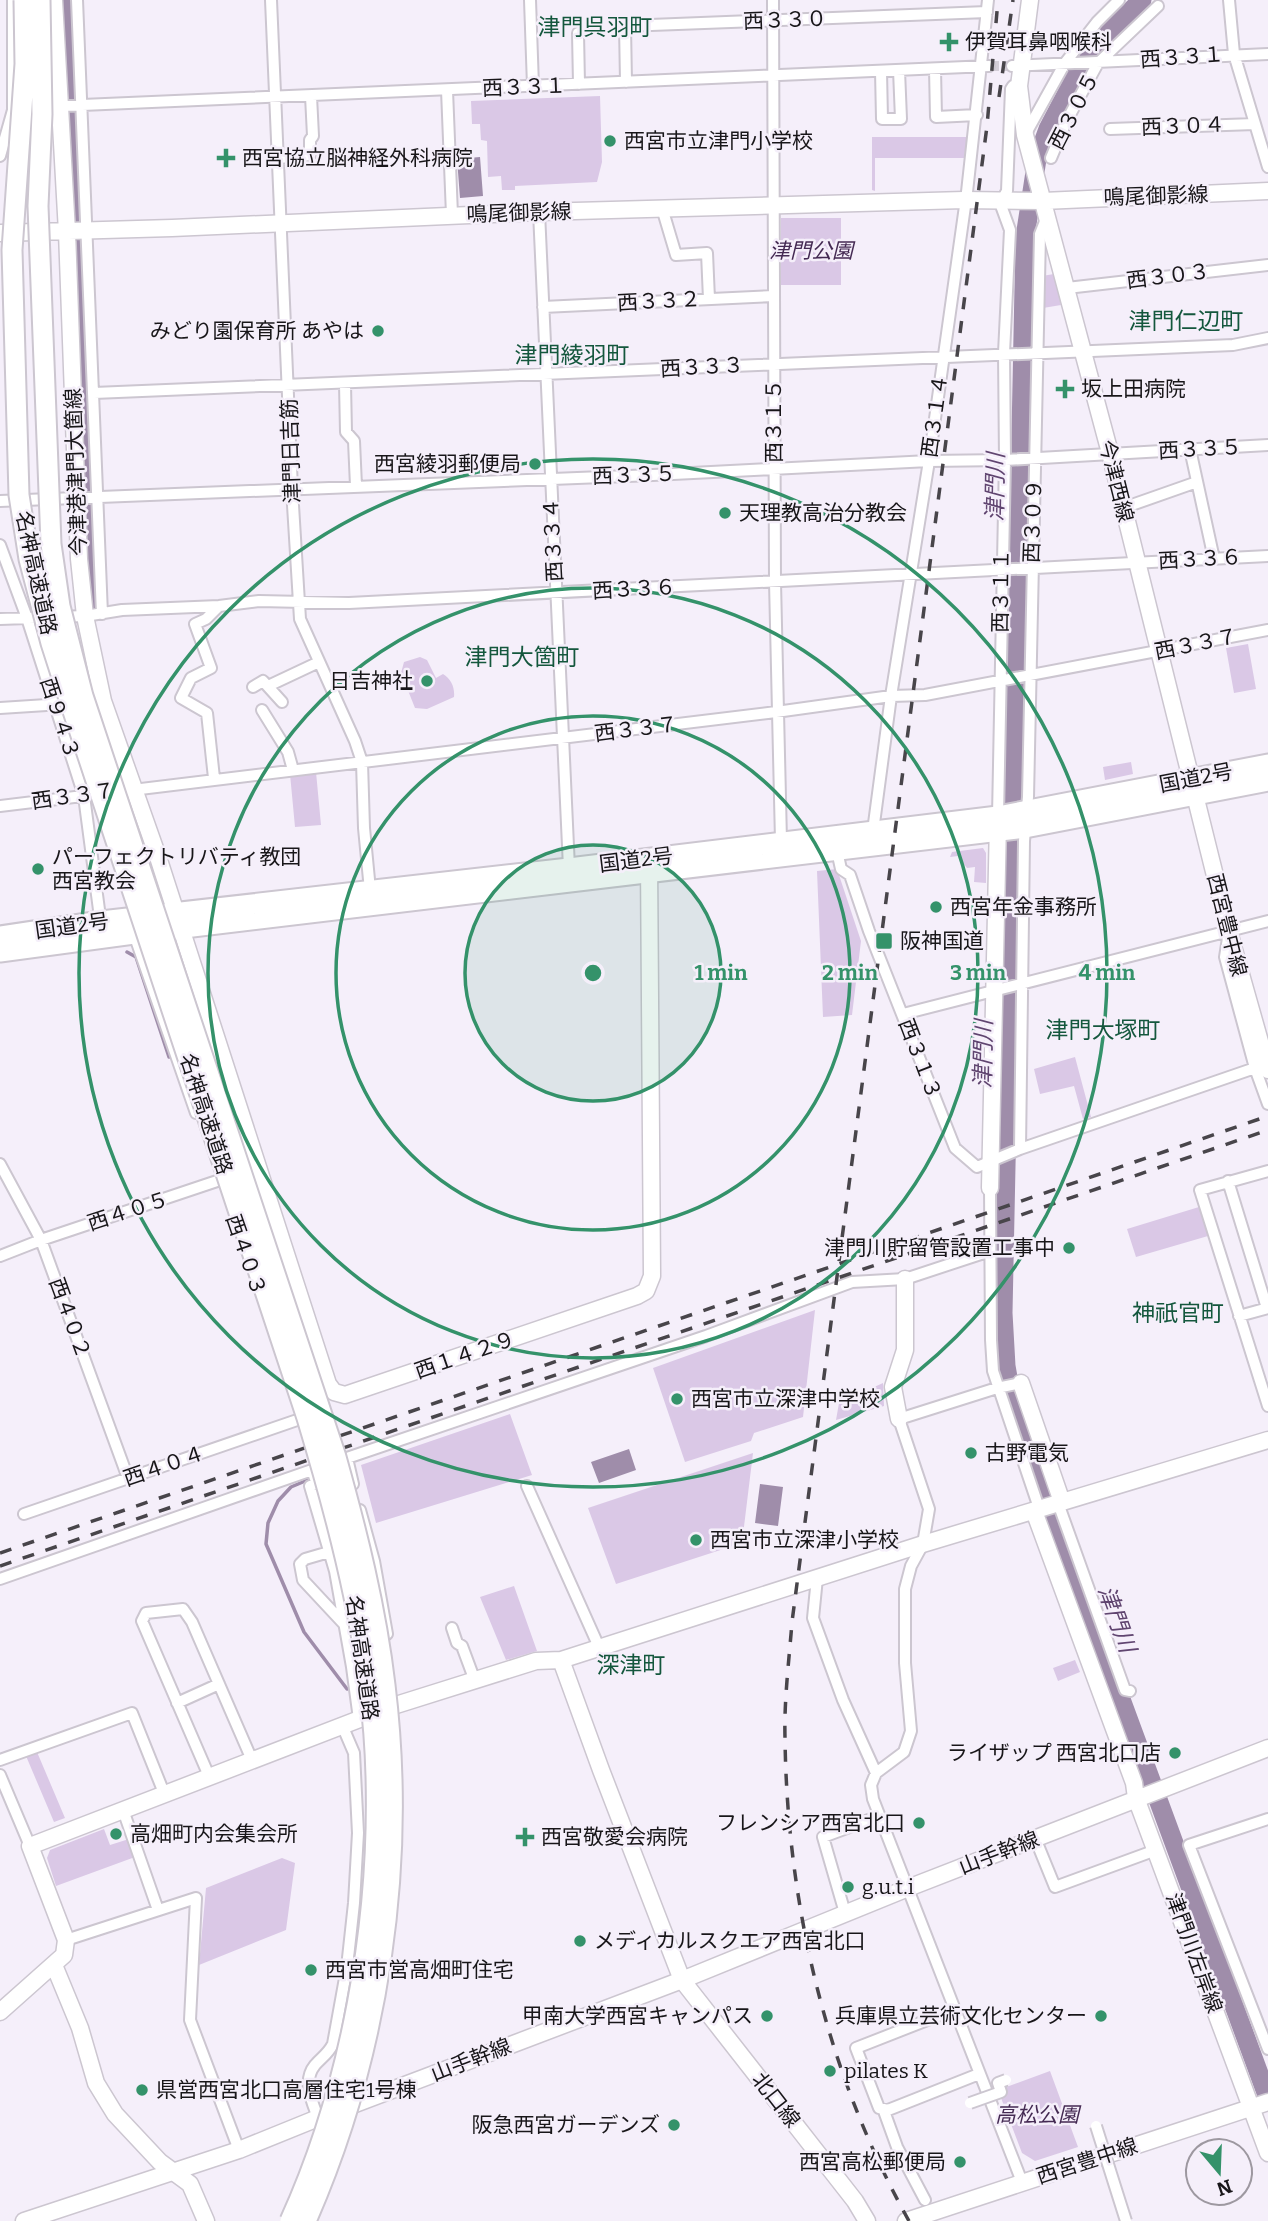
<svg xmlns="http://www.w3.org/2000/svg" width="1268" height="2221" font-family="Bitter,'Noto Sans JP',serif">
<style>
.green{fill:#dac8e6}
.water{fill:#9f8daa}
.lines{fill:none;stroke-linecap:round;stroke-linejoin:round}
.stream{stroke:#9f8daa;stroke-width:3.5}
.river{stroke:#9f8daa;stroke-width:19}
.street-tunnel{stroke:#d4ced8;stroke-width:10;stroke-dasharray:10 5;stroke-linecap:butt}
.street-casing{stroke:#ccc6d0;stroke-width:14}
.secondary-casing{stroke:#ccc6d0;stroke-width:19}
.highway-casing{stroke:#ccc6d0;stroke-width:23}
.street{stroke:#fff;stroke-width:10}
.secondary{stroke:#fff;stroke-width:16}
.highway{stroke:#fff;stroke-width:19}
.rail{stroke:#48454a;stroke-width:3.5;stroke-dasharray:12 12;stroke-linecap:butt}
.street-bridge-casing{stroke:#ccc6d0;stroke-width:14;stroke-linecap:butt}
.highway-bridge-casing{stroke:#ccc6d0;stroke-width:23;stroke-linecap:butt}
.street-bridge{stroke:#fff;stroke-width:10}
.highway-bridge{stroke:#fff;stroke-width:19}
.ring{fill:none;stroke:#34926a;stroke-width:3.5}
.poi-dot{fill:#34926a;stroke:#f5effa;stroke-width:2.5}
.labels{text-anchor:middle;stroke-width:5;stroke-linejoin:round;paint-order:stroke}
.street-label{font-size:21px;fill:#181619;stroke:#f5effa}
.poi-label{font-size:21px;fill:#181619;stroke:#f5effa;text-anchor:start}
.park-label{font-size:21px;font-style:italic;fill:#442a53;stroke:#f5effa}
.neighbourhood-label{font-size:23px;fill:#14573d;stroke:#f5effa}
.water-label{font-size:23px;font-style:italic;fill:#604570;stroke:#f5effa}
.centre{fill:#34926a;stroke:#f5effa;stroke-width:3.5}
.ring-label{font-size:21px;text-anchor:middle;font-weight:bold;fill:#34926a;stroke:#f5effa;stroke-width:5;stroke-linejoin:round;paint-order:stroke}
</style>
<rect width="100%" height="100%" fill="#f5effa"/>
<path class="green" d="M600,96L602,162L597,182L515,186V190H502L501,176L488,177L487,141L481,140L480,124H472L471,101Z
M872,137H967L964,158H875V191L872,190Z
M781,218H841V285H781Z
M1054,274L1061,305L1043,308L1042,276Z
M1248,644L1256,689L1234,693L1226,648Z
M420,657L427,660L436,678L443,674C451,679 455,687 454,697L427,709L415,708L401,673L404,662Z
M1131,762L1133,774L1105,780L1103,767Z
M316,772L321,825L295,827L290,774Z
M983,848L986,853V883L974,882L975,867L967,868L958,856L950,857L952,852Z
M837,869L861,941L852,1015L823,1017L817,871Z
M1075,1057L1091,1117L1083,1119L1074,1086L1040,1094L1034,1069Z
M1199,1207L1208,1236L1136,1257L1127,1229Z
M815,1310L803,1417L754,1433L751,1441L685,1462L653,1368Z
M883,1383L884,1406L836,1420L839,1403Z
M510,1414L532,1475L376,1523L361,1465Z
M753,1453L742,1543L616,1584L588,1508Z
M514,1586L537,1651L506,1660L480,1597Z
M1075,1660L1080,1672L1058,1681L1053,1668Z
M37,1752L65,1818L54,1822L26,1756Z
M104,1829L110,1845L129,1839L135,1857L56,1886L47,1858L50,1850Z
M282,1858L295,1863L286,1930L199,1965L206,1888Z
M1050,2071L1078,2147L1035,2161L1022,2153L998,2090Z"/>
<path class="water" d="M480,157L483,196L460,198L457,159Z
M629,1449L636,1470L599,1483L591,1462Z
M760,1484L783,1487L778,1526L755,1523Z"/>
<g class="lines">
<path class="stream" d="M127,952L136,957L169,1057
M310,1479L291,1487L278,1501L268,1523L266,1544L304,1632L347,1689"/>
<path class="river" d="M66,0L77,218
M1142,0L1103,37L1080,68L1048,129L1037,159L1025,237L1003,1313L1006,1366L1013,1406L1268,2098
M78,249L95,607"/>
<path class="street-tunnel" d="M989,66H1012"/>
<g class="street-casing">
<path id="street" d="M77,0L102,614
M271,0L292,489L300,619L355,741L362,762L364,828L370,890
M530,0L533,86
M773,0L775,582L781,841
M1229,0L1234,54L1268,167
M578,33L579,84
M1012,66L1268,54
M935,69L936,117L977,115
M881,71L882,119H901L899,70
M626,82L625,26L987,12
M447,90L452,215
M59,106L989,66
M1110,129L1255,124
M1025,135L1065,63L1097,22L1119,0
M0,156L13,110V0
M279,158L310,155V140L313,136L311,96
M1051,158L1066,122L1098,63L1158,6
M1002,200L1007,191L1011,89L1013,86H1019
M662,208L676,255L707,253L709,299
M539,212L569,868
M1067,288L1268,265
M543,307L774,296
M345,384L346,432L354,441L356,486
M94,393L1233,345L1268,338
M1190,449L1214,559
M0,501L653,475L929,461L1005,460L1268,445
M1123,508L1197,482
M0,545L27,618L84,796L101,925
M0,619L85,616L122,610L219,606L259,601L349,603L1268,556
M268,686L319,662
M253,687L263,681L282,702
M0,708L62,704
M262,710L288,752L293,770
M214,778L207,713L181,698L191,678L211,668L195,624L206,619L219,606
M0,806L776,712L891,696L925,695L1268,630
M998,816L1005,460L1004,353L1010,230L999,200
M873,831L891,696L929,461L967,192L988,0
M837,851L841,869L850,875L869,931L955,1148L977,1167L1020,1149L1255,1068
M134,934L196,1113
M1228,938L1225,957L1255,1068L1268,1104
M903,1014L1268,921
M1020,1149L1024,841L1028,797L1040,234L1046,219
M0,1164L41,1240L128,1478
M1268,1171L1200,1190L1268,1406
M1228,1181L1267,1308
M990,1188L991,1340L993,1371L1038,1505L1034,1511
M0,1256L41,1240L232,1176
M1239,1316L1268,1308
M1021,1383L997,1388L899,1419L929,1509L923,1544L911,1566L905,1589V1663L911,1731L904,1752L876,1773L871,1785L873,1799L1022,2182
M323,1482L310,1486L335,1571L352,1667L359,1719
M353,1484L347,1458L706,1336L852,1282L905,1279L990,1251
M527,1486L599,1647
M1058,1503L1125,1690L1130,1691
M360,1510L374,1561L387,1634
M24,1514L303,1418L302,1412
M329,1552L305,1559L300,1564L303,1580L345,1625
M817,1578L813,1618L843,1700L876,1773
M0,1579L312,1470L317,1484
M452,1628L457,1643L462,1646L475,1681
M177,1703L219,1684
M0,1760L132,1713L164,1793
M0,1775L30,1846
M209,1776L142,1621L146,1613L183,1609L192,1622L252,1760
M123,1810L158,1910
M1268,1819L1189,1845L1268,2049
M1035,1838L1055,1887L1156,1850
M845,1913L823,1837L879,1816
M66,1940L196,1898L190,2020L239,2150
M953,2010L856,2048L879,2108L888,2110L979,2074
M884,2111L897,2147L925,2200
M318,2118C312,2101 302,2081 315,2065C322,2057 328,2054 333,2044L347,1967L354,1903L358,1833L354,1753L342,1725"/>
</g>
<g class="secondary-casing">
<path id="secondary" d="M54,0L67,232L79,559L85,616L103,701L158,857L328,1384L334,1392L345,1395L637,1296L646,1291L652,1276L649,860
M1030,0L1019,86L1025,135L1110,453L1229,932L1268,1070
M0,233L172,228L539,212L964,200L1043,201L1268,191
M990,1188L998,822
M1021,1383L1062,1502
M899,1419L893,1387L905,1350V1279
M1034,1511L1134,1783L1136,1798L1268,2153
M561,1660L601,1770L682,1980L855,2201L867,2221
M54,1965L80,2028L96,2083L115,2114L160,2162L190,2184L206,2221
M0,2012L64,1955L66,1940L30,1846L396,1705L536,1661L561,1660L923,1544L1268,1440
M24,2221L239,2150L318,2118L682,1980L908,1888L1268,1748
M906,2221L1268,2102"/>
</g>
<g class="highway-casing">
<path id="highway" d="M0,936L101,921L569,868L998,816L1268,764
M0,952L134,934L1025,828L1268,781"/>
</g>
<use href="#street" class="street"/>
<use href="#secondary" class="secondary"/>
<use href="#highway" class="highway"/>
<path class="rail" d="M999,97L1013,0
M0,1553L1268,1116
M0,1566L1268,1130
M909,2221C827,2074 787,1906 785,1738C784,1700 789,1661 792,1622L987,126L998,0"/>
<g class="street-bridge-casing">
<path id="street-bridge" d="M970,2103L1001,2092L998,2083L1006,2080
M1096,2126L1126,2221"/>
</g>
<g class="highway-bridge-casing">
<path id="highway-bridge" d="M24,0L25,64L12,250L19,495L29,559L51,643L69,699L307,1418C342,1534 373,1654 376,1776C380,1923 351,2087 290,2221
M40,0L42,114L38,206L51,544L60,606L83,696L336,1457C357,1532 376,1608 385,1685C407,1865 379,2055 306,2221"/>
</g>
<use href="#street-bridge" class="street-bridge"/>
<use href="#highway-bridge" class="highway-bridge"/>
</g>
<circle cx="593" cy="973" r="128" fill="#34926a" fill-opacity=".12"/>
<g class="ring">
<circle cx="593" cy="973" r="128"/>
<circle cx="593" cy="973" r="257"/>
<circle cx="593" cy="973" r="385"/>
<circle cx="593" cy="973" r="514"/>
</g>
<g class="poi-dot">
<path d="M945.5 31.5h7v7h7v7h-7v7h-7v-7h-7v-7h7z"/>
<circle cx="610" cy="141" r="7"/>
<path d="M222.5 147.5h7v7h7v7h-7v7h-7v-7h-7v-7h7z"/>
<circle cx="378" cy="331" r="7"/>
<path d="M1061.5 378.5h7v7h7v7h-7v7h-7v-7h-7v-7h7z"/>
<circle cx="535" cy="464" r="7"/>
<circle cx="725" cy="513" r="7"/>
<circle cx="427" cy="681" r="7"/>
<circle cx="38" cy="869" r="7"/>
<circle cx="936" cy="907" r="7"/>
<rect x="875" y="932" width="18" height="18" rx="3.5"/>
<circle cx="1069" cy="1248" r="7"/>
<circle cx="677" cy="1399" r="7"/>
<circle cx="971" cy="1453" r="7"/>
<circle cx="696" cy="1540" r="7"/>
<circle cx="1175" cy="1753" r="7"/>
<circle cx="919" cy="1823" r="7"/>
<circle cx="116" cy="1834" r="7"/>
<path d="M521.5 1826.5h7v7h7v7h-7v7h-7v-7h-7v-7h7z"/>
<circle cx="848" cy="1887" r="7"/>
<circle cx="580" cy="1941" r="7"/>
<circle cx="311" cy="1970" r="7"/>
<circle cx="767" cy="2016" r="7"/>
<circle cx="1101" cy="2016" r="7"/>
<circle cx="830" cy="2071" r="7"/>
<circle cx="142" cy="2090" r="7"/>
<circle cx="674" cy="2125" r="7"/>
<circle cx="960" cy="2162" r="7"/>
</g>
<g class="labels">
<g class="street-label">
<text transform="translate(785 20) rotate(-2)" y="7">西３３０</text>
<text transform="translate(1182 57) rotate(-4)" y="7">西３３１</text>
<text transform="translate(524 87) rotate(-2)" y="7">西３３１</text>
<text transform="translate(1074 111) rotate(-63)" y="7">西３０５</text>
<text transform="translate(1183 126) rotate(-2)" y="7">西３０４</text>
<text transform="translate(1156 196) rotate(-2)" y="7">鳴尾御影線</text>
<text transform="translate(519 213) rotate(-2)" y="7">鳴尾御影線</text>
<text transform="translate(1168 276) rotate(-7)" y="7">西３０３</text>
<text transform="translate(659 301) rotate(-3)" y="7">西３３２</text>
<text transform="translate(702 367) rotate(-3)" y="7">西３３３</text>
<text transform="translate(935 416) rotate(-82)" y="7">西３１４</text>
<text transform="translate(774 421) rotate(-90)" y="7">西３１５</text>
<text transform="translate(1200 449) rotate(-3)" y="7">西３３５</text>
<text transform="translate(291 451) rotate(-92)" y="7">津門日吉筋</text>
<text transform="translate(76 472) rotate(-92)" y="7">今津港津門大箇線</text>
<text transform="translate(634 475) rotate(-2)" y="7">西３３５</text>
<text transform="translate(1116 481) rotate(76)" y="7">今津西線</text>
<text transform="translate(1033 521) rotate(-88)" y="7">西３０９</text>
<text transform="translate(553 540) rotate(-93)" y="7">西３３４</text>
<text transform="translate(1200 559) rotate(-3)" y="7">西３３６</text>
<text transform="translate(36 573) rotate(78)" y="7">名神高速道路</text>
<text transform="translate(634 589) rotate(-3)" y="7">西３３６</text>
<text transform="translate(1001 591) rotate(-89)" y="7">西３１１</text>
<text transform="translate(1196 644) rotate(-11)" y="7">西３３７</text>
<text transform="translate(60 718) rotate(72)" y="7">西９４３</text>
<text transform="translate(636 729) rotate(-7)" y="7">西３３７</text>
<text transform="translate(1196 778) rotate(-11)" y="7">国道2号</text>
<text transform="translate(73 796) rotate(-8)" y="7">西３３７</text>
<text transform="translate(636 860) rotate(-7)" y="7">国道2号</text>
<text transform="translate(1227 925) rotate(76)" y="7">西宮豊中線</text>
<text transform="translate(72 926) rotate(-8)" y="7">国道2号</text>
<text transform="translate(920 1059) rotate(69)" y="7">西３１３</text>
<text transform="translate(206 1114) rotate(72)" y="7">名神高速道路</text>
<text transform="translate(128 1211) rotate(-18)" y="7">西４０５</text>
<text transform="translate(246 1255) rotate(71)" y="7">西４０３</text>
<text transform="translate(70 1318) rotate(70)" y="7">西４０２</text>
<text transform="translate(465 1355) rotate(-19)" y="7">西１４２９</text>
<text transform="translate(164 1466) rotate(-19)" y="7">西４０４</text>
<text transform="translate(362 1658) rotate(82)" y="7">名神高速道路</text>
<text transform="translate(999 1853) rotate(-21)" y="7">山手幹線</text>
<text transform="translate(1194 1953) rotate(70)" y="7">津門川左岸線</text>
<text transform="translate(471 2060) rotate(-21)" y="7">山手幹線</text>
<text transform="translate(776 2100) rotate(52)" y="7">北口線</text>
<text transform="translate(1087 2161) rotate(-18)" y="7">西宮豊中線</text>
</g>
<g class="poi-label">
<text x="965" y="49">伊賀耳鼻咽喉科</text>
<text x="624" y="148">西宮市立津門小学校</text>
<text x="242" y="165">西宮協立脳神経外科病院</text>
<text x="364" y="338" text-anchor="end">みどり園保育所 あやは</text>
<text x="1081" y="396">坂上田病院</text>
<text x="521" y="471" text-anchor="end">西宮綾羽郵便局</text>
<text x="739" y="520">天理教高治分教会</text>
<text x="413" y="688" text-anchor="end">日吉神社</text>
<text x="52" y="864">パーフェクトリバティ教団<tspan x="52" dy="24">西宮教会</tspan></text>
<text x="950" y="914">西宮年金事務所</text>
<text x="900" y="948">阪神国道</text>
<text x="1055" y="1255" text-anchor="end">津門川貯留管設置工事中</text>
<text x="691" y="1406">西宮市立深津中学校</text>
<text x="985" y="1460">古野電気</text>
<text x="710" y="1547">西宮市立深津小学校</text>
<text x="1161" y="1760" text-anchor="end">ライザップ 西宮北口店</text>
<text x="905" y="1830" text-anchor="end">フレンシア西宮北口</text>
<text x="130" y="1841">高畑町内会集会所</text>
<text x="541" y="1844">西宮敬愛会病院</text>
<text x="862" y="1894">g.u.t.i</text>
<text x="594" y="1948">メディカルスクエア西宮北口</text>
<text x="325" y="1977">西宮市営高畑町住宅</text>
<text x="753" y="2023" text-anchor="end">甲南大学西宮キャンパス</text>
<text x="1087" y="2023" text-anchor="end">兵庫県立芸術文化センター</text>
<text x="844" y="2078">pilates K</text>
<text x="156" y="2097">県営西宮北口高層住宅1号棟</text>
<text x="660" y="2132" text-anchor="end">阪急西宮ガーデンズ</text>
<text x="946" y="2169" text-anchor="end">西宮高松郵便局</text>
</g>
<g class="park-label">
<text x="811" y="258">津門公園</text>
<text x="1037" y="2122">高松公園</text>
</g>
<g class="neighbourhood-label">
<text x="595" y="35">津門呉羽町</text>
<text x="1186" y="329">津門仁辺町</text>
<text x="572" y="363">津門綾羽町</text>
<text x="522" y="665">津門大箇町</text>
<text x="1103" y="1038">津門大塚町</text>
<text x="1178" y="1321">神祇官町</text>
<text x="631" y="1673">深津町</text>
</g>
<g class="water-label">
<text transform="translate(995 487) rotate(-89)" y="8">津門川</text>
<text transform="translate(983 1054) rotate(-89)" y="8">津門川</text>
<text transform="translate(1117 1619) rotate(70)" y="8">津門川</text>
</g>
</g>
<circle cx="593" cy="973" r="10" class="centre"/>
<g class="ring-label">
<text x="721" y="980">1 min</text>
<text x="850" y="980">2 min</text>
<text x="978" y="980">3 min</text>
<text x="1107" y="980">4 min</text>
</g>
<g transform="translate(1219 2172) rotate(161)"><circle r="33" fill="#f5effa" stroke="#9d98a0" stroke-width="2"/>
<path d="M0-5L12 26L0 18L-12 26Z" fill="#34926a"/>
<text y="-10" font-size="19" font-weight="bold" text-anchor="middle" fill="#181619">N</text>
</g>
</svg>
